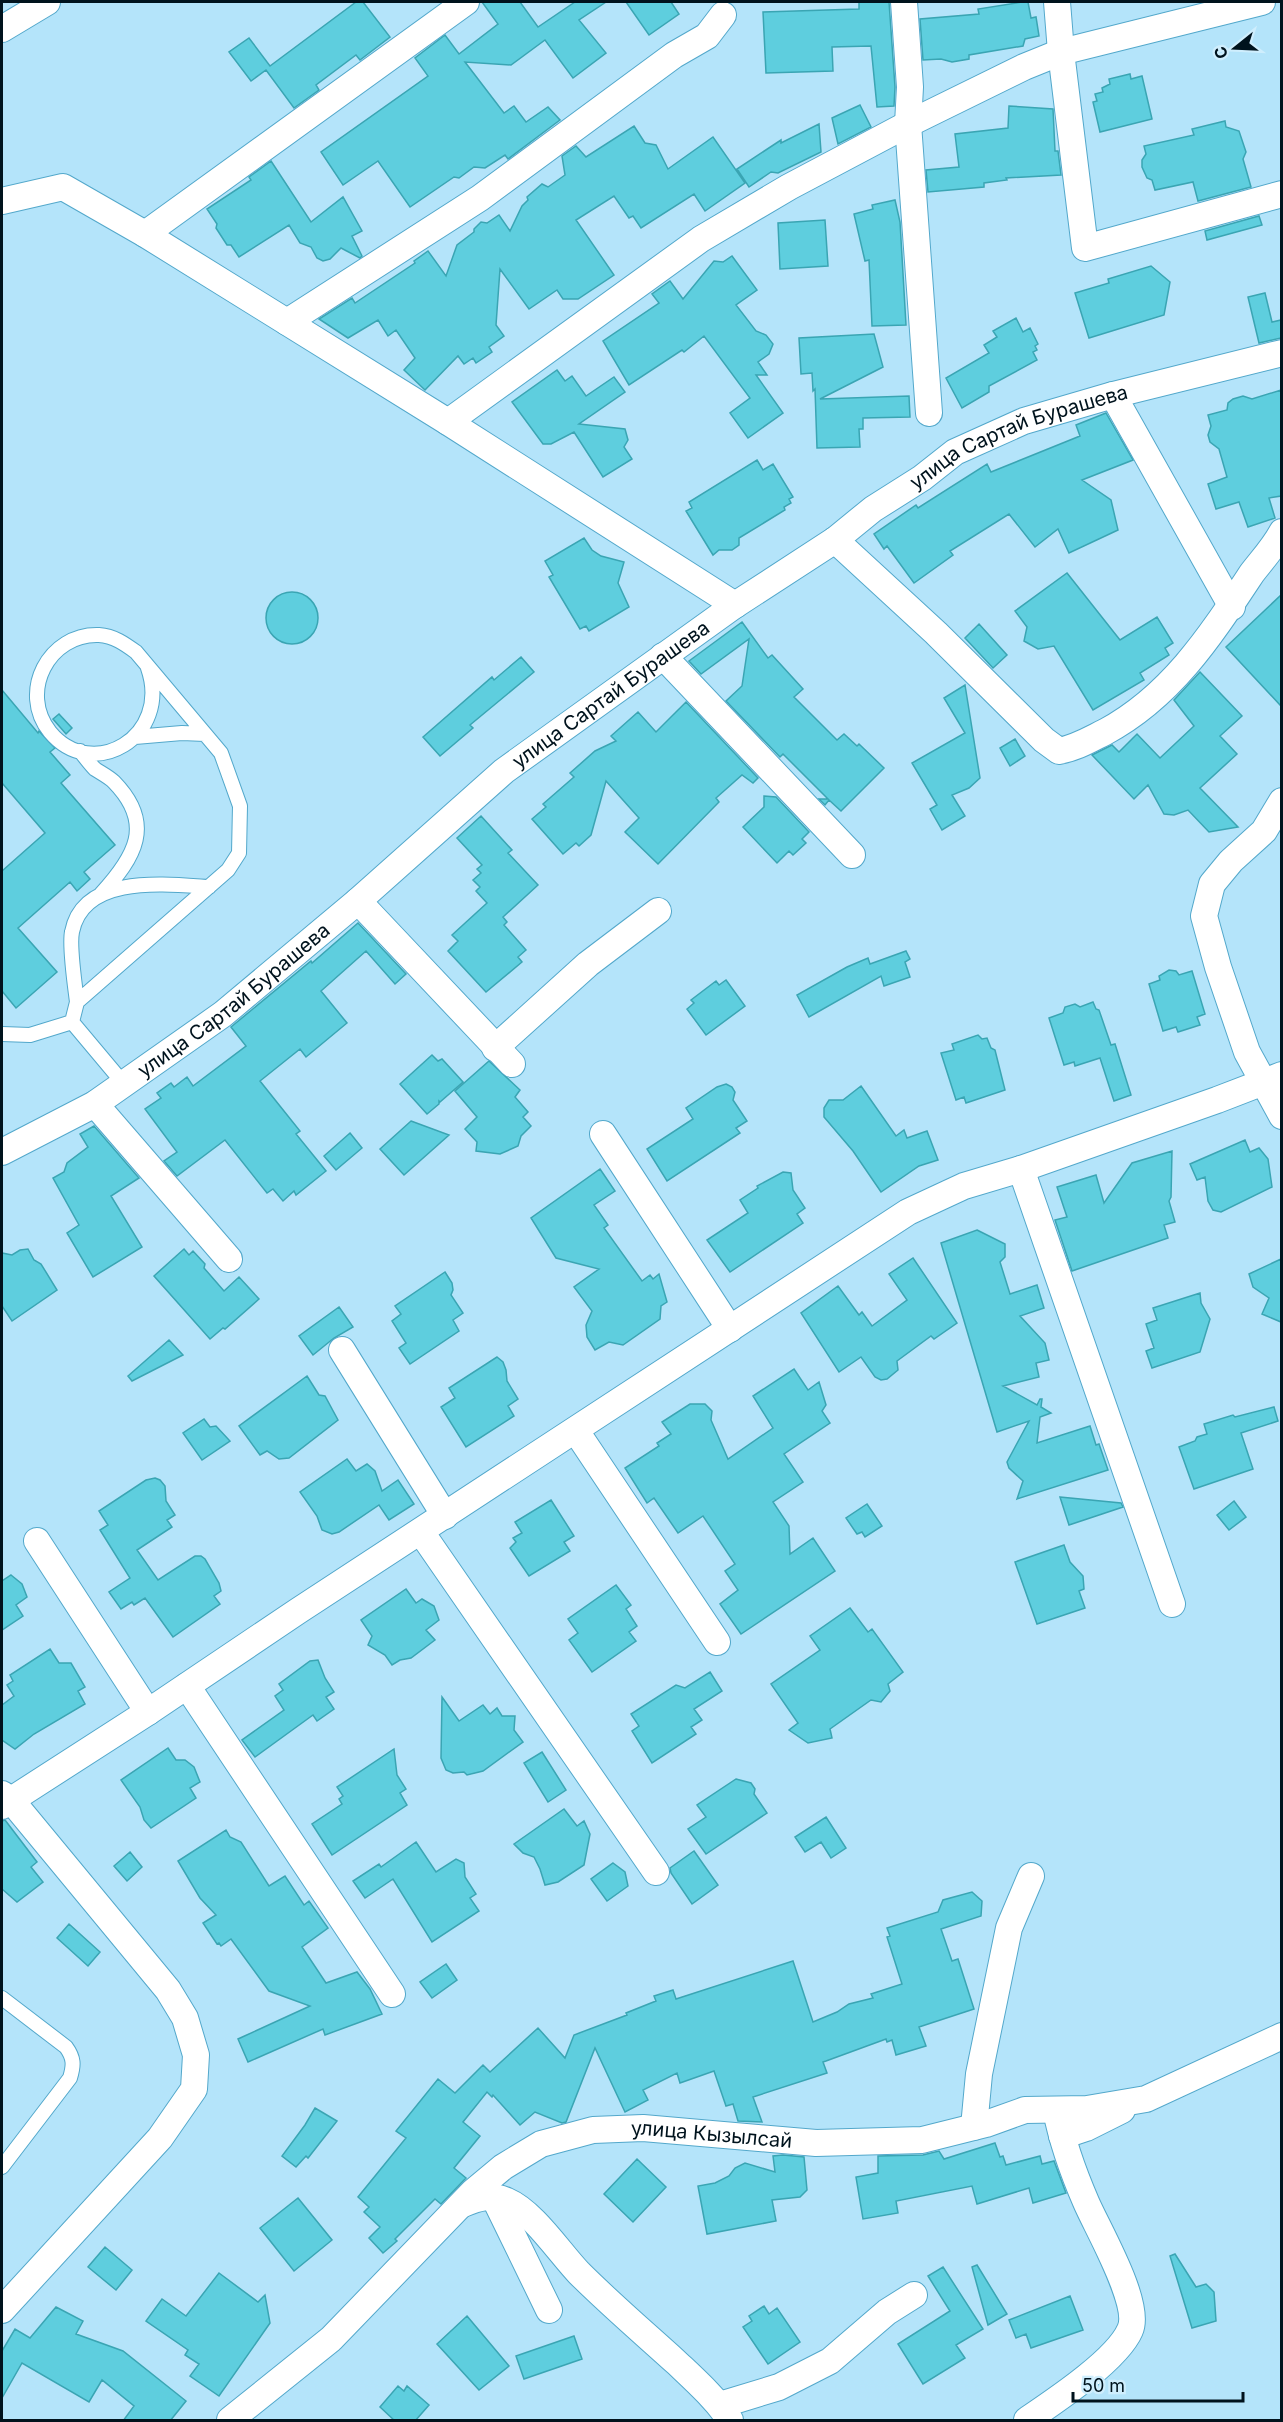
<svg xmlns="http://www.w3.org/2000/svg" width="1283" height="2422" font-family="Inter,sans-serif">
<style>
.building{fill:#5ecede;stroke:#3aa5b3;stroke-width:1.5}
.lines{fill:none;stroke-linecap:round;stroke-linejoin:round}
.service-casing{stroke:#53a8cb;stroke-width:16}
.minor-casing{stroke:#53a8cb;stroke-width:28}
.service{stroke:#fff;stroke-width:14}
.minor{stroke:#fff;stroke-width:26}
.labels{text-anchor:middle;stroke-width:4.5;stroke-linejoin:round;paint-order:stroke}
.street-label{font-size:20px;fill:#00131d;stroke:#cfeefd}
</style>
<rect width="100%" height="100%" fill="#b4e4fa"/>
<path class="building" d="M356,2H363L390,37L360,60L356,55L316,85L319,90L294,108L266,70L251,81L229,52L249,38L270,66Z
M482,2H520L538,27L575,2H606L579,20L606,53L573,78L545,40L511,65L465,62L504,113L514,106L526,122L548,107L560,120L508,159L505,155L485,168L474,167L459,178L454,177L410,207L378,161L343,185L321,152L428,76L415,58L445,35L459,54L498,24Z
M626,2H671L679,14L649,35Z
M859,2H889L895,87L894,106L877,107L871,46L832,47L833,71L766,73L763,12L859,9Z
M1022,2H1028L1031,18L1036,17L1039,36L1025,39L1023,46L969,55V59L952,62L941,59L923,60L920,19L979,14L978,9Z
M1130,74L1131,79L1142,76L1152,119L1100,132L1093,102L1097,101L1095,94L1103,92L1102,88L1110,84L1109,79Z
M860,105L871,127L838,144L832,118Z
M1009,106L1053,109L1055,151H1058L1061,175L1006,178L1007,180L984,183V187L928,192L926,170L959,167L955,134L1008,128Z
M1225,121L1226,127L1239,131L1246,152L1243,159L1251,187L1198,201L1193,182L1155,190L1152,180L1147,178L1142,167V160L1146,154L1144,146L1194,135L1192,129Z
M819,124L821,152L778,173L771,172L749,187L737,169L781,140V143Z
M634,126L645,143L656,145L668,169L713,137L745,183L705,211L694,194L641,228L633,216L629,218L614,196L576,220L614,275L578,299H563L557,290L529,309L500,269L496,325L504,336L489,347L492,352L476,363L473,358L464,364L458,356L425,390L404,370L415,358L396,330L388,336L378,320L348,338L319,319L352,298L355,303L415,263L414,261L428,251L446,276L457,245L474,232V229L481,222L487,223L499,215L510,231L522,206L528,200L527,197L542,184L548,187L565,175L562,156L576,146L586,157Z
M271,161L311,222L343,197L362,231L352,236L362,256L360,258L341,248L330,259L323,261L317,258L311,247L300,243L289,225L239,257L231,245H227L216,228L217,224L207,209L251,180L249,177Z
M895,200L900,222L906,325L872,326L869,260L865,261L854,214L873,209L872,205Z
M1259,216L1262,225L1207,240L1205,231Z
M825,220L828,266L780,269L778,223Z
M732,256L757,290L736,305L756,331L766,335L773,344L769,354L758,362L767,375H756L783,413L748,438L730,413L750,398L704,336L684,352L682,350L629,385L603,341L659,303L652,294L670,281L683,299L714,261L723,262Z
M1151,266L1170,282L1164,315L1089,338L1075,293L1109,283L1108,279Z
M1265,293L1272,322L1281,320V338L1259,343L1248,297Z
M1016,318L1023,332L1030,328L1038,344L1035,346L1037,350L1033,352L1037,360L989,386V392L962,408L946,378L989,353L984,345L997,337L993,331Z
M874,334L883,367L820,399L909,396L910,417L863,418V429H859L860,447L817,448L815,389L813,391L812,373L801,374L799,338Z
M557,370L565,381L572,376L586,396L614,377L625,392L579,424L625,429L628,440L624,447L632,459L603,477L574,432L551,444H543L512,402Z
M1281,390V496L1269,498L1275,518L1248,527L1239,502L1216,509L1208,484L1227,477L1219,449L1210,442L1208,435L1211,426L1208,415L1227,410L1228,403L1233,399L1243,396L1252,399Z
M1106,413L1133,460L1082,480L1111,500L1118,530L1069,553L1058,529L1035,547L1009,514L950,551L953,555L914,583L887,546L884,549L874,534L916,505L918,508L987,464L991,472L1080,436L1076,425Z
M757,460L763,470L773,464L793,497L789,499L791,503L784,507L785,510L739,538V545L732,550H719L713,555L686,511L692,508L689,502Z
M584,538L592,550L601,556L624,562L618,583L629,607L589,631L586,626L580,629L549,577L553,575L545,561Z
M1067,573L1120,640L1157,617L1173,643L1165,648L1169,655L1140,673L1144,680L1093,710L1054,646L1038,649L1024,641L1027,627L1015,611Z
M266 618a26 26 0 1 1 52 0a26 26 0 1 1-52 0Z
M1281,595V706L1226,647Z
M742,622L768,658L772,655L803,689L794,697L837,740L844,734L857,746L859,744L884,768L841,811L829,800L825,805L819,799H828L783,754L780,757L726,701L742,686L749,639L701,674L689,661Z
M979,624L1007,655L993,668L965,638Z
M521,657L534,672L470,725L473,728L440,756L423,737L492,677L494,680Z
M1200,672L1242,716L1220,736L1237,754L1200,788L1238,827L1209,832L1188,810L1174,815L1164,814L1148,785L1134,799L1092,755L1112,745L1119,752L1137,734L1160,758L1194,726L1174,700Z
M965,685L980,778L969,788L952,795L965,816L942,830L930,809L937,805L912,763L965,733L944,698Z
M2,690L38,733L39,731L55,748L50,752L70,775L61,783L115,845L84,872L90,879L77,891L70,882L18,928L57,972L16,1008L2,991V871L45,833L2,783Z
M686,702L758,778L753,783L742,775L716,798L719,802L658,864L625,832L639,818L606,781L591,835L579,846L576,843L563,854L532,819L546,807L543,804L574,777L570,773L595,751L616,741L611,736L638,712L656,732Z
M59,714L72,728L66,734L53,719Z
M1015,739L1025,756L1010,766L1000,748Z
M764,796L776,797L809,832L802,839L806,843L793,855L789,851L777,863L743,827L764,807Z
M481,816L512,850L508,853L538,885L503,917L507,922L504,925L526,950L518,957L522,962L486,992L448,951L458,941L452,935L487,903L476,891L480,887L473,880L481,873L477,869L482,865L457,838Z
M358,923L406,974L395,984L366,951L321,991L347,1023L306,1057L300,1049L260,1081L300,1131L296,1134L326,1171L296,1195L294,1191L283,1201L273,1189L267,1193L225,1140L177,1176L164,1161L177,1152L145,1109L161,1098L157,1093L171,1083L174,1087L187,1077L193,1086L246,1046L231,1027L311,961L312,963Z
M906,951L910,959L905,962L910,977L884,986L881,976L809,1017L797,995L847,967L868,958L870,964Z
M1169,970L1176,971L1179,975L1192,971L1205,1014L1197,1017L1200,1025L1178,1032L1176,1027L1163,1031L1149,984L1160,980L1159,976Z
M726,980L745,1006L706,1035L687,1009L694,1003L691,1000L716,981L719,985Z
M1093,1002L1096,1009L1099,1010L1111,1045L1115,1044L1131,1095L1114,1101L1100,1058L1075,1066L1074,1062L1064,1065L1049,1018L1063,1013L1065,1007L1075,1004L1080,1007Z
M978,1035L982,1039L987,1038L991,1048L995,1050L1005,1090L966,1103L964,1097L956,1100L941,1053L954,1050L952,1044Z
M432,1055L438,1061L442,1059L463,1082L440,1102L439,1101V1104L427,1114L400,1084Z
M489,1061L520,1090L515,1097L528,1112L523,1117L531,1126L521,1136L518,1146L500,1154L476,1151L477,1142L465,1129L477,1117L455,1091Z
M726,1084L732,1087L735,1092L733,1100L747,1121L736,1128L740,1133L667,1181L647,1149L693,1119L686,1108L717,1087Z
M861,1086L896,1136L904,1130L907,1138L927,1131L938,1160L919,1166L881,1192L853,1151L824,1117V1108L829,1100H843Z
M411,1121L449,1135L404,1175L380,1149Z
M94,1126L139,1178L111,1196L142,1247L93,1277L67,1233L79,1225L53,1178L64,1172L67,1163L88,1147L80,1134Z
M350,1133L362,1148L336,1170L324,1156Z
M1245,1140L1250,1152L1259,1148L1268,1159L1272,1187L1221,1212L1213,1210L1208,1201L1205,1177L1197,1180L1190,1164Z
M1172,1151L1171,1197L1169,1201L1175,1222L1164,1225L1168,1238L1072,1271L1055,1220L1067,1217L1057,1187L1096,1175L1104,1203L1132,1163Z
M600,1169L615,1191L594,1205L608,1225L604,1228L642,1281L650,1275L653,1279L659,1274L667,1302L661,1306L660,1319L623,1345L609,1342L595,1350L587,1337L586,1325L592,1311L574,1287L599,1269L556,1258L531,1218Z
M783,1172L791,1173L793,1190L805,1208L797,1214L803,1223L730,1272L707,1240L748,1213L740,1200L758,1188L757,1186Z
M977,1230L1005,1244V1257L1000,1262L1010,1294L1037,1285L1044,1308L1020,1316L1045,1343L1049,1360L1036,1363L1039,1377L1003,1386L1037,1405L1040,1399H1042L1041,1407L1051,1413L1040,1417L1037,1443L1090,1426L1096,1445L1099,1444L1108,1470L1017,1499L1023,1481L1009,1468L1007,1462L1029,1421L997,1432L941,1243Z
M28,1249L34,1260L41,1264L57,1290L12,1321L2,1306V1253L12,1255L20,1250Z
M184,1249L189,1255L193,1251L205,1264L204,1268L224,1291L239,1277L259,1299L225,1329L223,1328L210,1339L154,1276Z
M913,1258L957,1323L934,1339L931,1336L897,1361L898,1370L887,1379L881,1380L875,1377L861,1357L839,1372L801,1313L838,1286L859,1315L862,1312L872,1326L907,1300L889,1274Z
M1281,1259V1322L1262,1314L1269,1298L1253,1287L1249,1274Z
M445,1272L452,1283L453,1290L451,1295L463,1313L453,1320L459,1331L410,1364L399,1348L406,1343L392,1321L401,1314L395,1306Z
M1200,1293L1201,1303L1210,1319L1200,1352L1152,1368L1146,1351L1154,1348L1146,1324L1157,1320L1153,1308Z
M339,1307L353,1327L334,1338L313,1355L299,1336Z
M169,1340L183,1355L132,1381L128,1376Z
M497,1357L503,1362L506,1370L507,1381L518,1399L508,1406L514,1416L466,1447L441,1407L455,1398L449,1388Z
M794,1369L808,1390L819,1382L826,1405L822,1411L830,1423L784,1454L803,1482L773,1502L789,1526L790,1554L813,1538L835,1571L741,1634L720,1604L738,1590L725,1571L735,1564L703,1516L678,1533L654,1498L647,1503L625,1468L659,1446L657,1443L671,1434L662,1422L690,1404H705L712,1411L711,1420L728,1459L773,1428L753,1396Z
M307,1376L319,1395L325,1396L338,1420L289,1458L279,1459L267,1451L260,1455L239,1426Z
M1274,1407L1278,1421L1241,1433L1253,1469L1194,1489L1179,1447L1195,1441L1197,1437L1207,1434L1204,1424L1233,1415L1235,1417Z
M204,1419L210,1427L216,1426L230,1441L202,1460L183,1433Z
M347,1459L356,1471L367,1464L375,1471L382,1491L398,1480L414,1504L389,1520L379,1505L339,1532L332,1534L322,1530L317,1516L300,1492Z
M155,1478L160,1480L165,1486L166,1501L175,1515L167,1520L172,1527L137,1550L158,1580L195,1556H201L205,1559L219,1583L221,1591L214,1596L220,1604L173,1637L145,1598L134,1605L132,1602L121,1609L109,1592L130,1578L100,1530L108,1525L99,1511L146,1480Z
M1060,1497L1121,1503L1123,1507L1069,1525Z
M551,1500L574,1536L564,1542L570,1551L529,1576L510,1548L516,1542L513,1538L522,1533L515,1522Z
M1234,1501L1246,1517L1229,1530L1217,1515Z
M867,1504L882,1526L865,1537L862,1532L857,1534L846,1518Z
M1064,1545L1070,1562L1083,1576L1084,1589L1079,1591L1085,1608L1037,1624L1015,1562Z
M11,1575L22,1584L27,1597L16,1605L23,1616L2,1630V1581Z
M616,1585L631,1605L626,1609L637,1626L629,1632L636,1641L592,1672L569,1640L578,1633L568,1619Z
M406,1589L416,1603L422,1599L434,1606L439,1620L426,1630L435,1640L411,1658L400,1660L392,1665L385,1655L368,1645L372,1636L361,1620Z
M850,1608L868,1632L872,1629L903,1672L888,1684L890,1691L881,1702L871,1700L830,1729L832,1738L808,1743L789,1730L798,1723L771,1684L820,1650L810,1636Z
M50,1649L59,1663H71L85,1687L78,1691L85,1704L34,1734L15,1749L2,1740V1705L14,1696L7,1685L13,1681L10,1675Z
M318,1660L325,1678L334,1692L326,1697L334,1709L317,1721L313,1715L255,1757L242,1740L284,1710L275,1696L283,1690L279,1684L310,1661Z
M710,1672L722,1691L694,1709L702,1720L691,1727L696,1734L652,1763L632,1731L639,1726L631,1714L676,1685L685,1688Z
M442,1697L459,1721L483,1705L490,1714L497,1708L502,1716H515L514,1730L523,1742L483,1771L467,1775L464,1772L453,1773L446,1770L441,1758Z
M168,1748L176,1760H185L194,1767L200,1782L190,1788L196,1798L151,1828L144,1820L140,1807L121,1780Z
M394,1749L397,1775L406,1789L400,1793L407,1805L332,1855L312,1824L342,1804L339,1799L343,1796L337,1787Z
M542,1752L566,1790L548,1802L524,1763Z
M736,1779L751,1783L755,1789L754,1794L767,1813L706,1854L688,1829L706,1817L697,1805Z
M564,1809L577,1826L584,1821L590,1834L584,1865L558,1882L545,1885L540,1869L534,1857L523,1853L514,1844Z
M826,1817L846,1848L831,1858L821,1842L805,1852L795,1837Z
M5,1820L37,1862L31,1867L43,1882L17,1902L2,1889V1821Z
M226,1830L230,1837L241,1842L269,1886L285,1876L304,1905L309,1901L328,1928L302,1947L326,1983L357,1972L370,1989L382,2014L325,2035L323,2029L248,2062L238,2039L310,2006L269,1991L231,1939L221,1946L219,1943L217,1944L203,1923L216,1915L200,1898L178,1861Z
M416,1842L436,1872L456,1859L464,1863L465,1877L476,1894L470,1898L479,1911L432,1942L393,1879L365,1898L353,1881L379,1864L381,1867Z
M694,1851L718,1885L692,1904L671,1873L670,1868Z
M130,1852L142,1867L127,1881L114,1866Z
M613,1863L625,1872L628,1886L607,1901L591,1879Z
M972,1892L982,1901L981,1916L941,1929L952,1961L958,1959L974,2009L919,2027L926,2046L896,2055L892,2040L887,2042L886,2039L826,2061L823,2062L827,2073L753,2097L762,2122L738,2121L733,2104L726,2106L714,2071L680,2083L677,2073L643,2090L648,2100L625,2112L595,2048L566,2122L562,2123L535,2112L520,2125L493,2095L492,2097L487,2092L463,2122L480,2136L454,2168L466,2178L441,2204L435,2199L395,2239L397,2241L383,2253L369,2238L380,2227L364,2212L369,2207L358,2197L406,2138L396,2131L438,2079L455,2093L483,2065L490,2072L538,2028L565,2058L574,2035L627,2015L626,2013L656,2001L654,1996L673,1990L676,1999L793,1961L813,2022L837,2012L849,2004L873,1998L871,1994L902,1984L887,1937L890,1936L887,1928L938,1912L943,1900Z
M69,1924L100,1952L88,1966L57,1938Z
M446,1964L457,1980L432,1998L420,1982Z
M315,2108L337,2121L308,2158L306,2156L296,2167L282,2156L305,2125Z
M995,2143L1000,2157L1003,2156L1006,2165L1040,2156L1042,2164L1054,2161L1066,2193L1033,2203L1029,2188L977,2204L972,2186L896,2201L898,2213L863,2219L856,2177L878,2173V2156L923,2155L939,2151L944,2159Z
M783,2155L804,2157L807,2190L800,2197L772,2200L776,2221L707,2234L698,2186L715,2183L729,2176L735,2168L745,2163L775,2172L773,2156Z
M637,2159L666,2187L633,2222L604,2194Z
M298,2198L332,2240L294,2271L260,2228Z
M105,2247L132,2270L116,2290L88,2267Z
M1175,2254L1196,2287L1206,2284L1214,2292L1216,2321L1192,2328L1170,2256Z
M977,2265L1007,2314L988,2325L972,2267Z
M943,2267L983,2329L956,2345L965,2358L923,2384L898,2344L950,2311L928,2276Z
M219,2273L258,2302L265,2295L270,2323L219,2396L190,2376L199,2364L185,2355L188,2350L146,2321L162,2299L186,2316Z
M1070,2296L1083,2330L1031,2348L1026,2334L1016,2338L1009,2320Z
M764,2306L769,2314L777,2308L800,2342L768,2364L743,2327L752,2321L749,2316Z
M56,2307L83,2321L76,2334L123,2351L186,2401L170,2421H123L134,2406L102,2380L89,2402L22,2363L2,2398V2351L15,2329L30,2338Z
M467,2316L509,2366L479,2390L437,2344Z
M574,2336L582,2359L524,2379L516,2356Z
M398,2386L404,2391L407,2386L429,2405L415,2421H395L380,2407Z"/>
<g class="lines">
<g class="service-casing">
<path id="service" d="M135,737L182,733L205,734
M80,751C85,757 90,764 95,769C101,773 109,777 114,782C155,824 135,857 101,894
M77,1002C75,986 69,946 72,932C83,874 165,884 209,887
M2,1034L30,1035L72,1022
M124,1084L72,1022L77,1002L228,870L239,853L240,806L221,753L136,652C125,644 114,636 99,635C49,633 18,692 50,732C92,783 172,737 148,668
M2,1998L66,2047C74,2058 74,2065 70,2078L2,2167"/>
</g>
<g class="minor-casing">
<g id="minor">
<path d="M904,2L910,87L908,124L929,413"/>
<path d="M1057,2L1061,52L1085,248L1282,194"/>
<path d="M2,29L47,2"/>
<path d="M2,201L63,187L145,234L448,422L735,605"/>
<path d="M145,234L466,2"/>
<path d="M287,322L480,198L674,55L707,36L723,15"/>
<path d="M1113,395L1232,607"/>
<path d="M448,422L701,239L789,187L908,124L1024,67L1061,52L1262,2"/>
<path d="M835,540L936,633L1044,740L1059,751C1076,748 1089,740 1105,732C1172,696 1211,635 1252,573C1262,560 1274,547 1282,532"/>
<path d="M663,656L852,855"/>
<path d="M1282,801L1264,831L1231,861L1212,884L1204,916L1218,967L1247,1052L1282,1116"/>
<path d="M358,901L512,1064"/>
<path d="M495,1048L588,964L658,911"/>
<path d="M95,1104L229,1259"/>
<path d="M603,1134L730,1329"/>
<path id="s1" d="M2,1152L95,1104L223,1014L358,901L504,771L735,605L835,540L873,509L922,478L955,452L1024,421L1113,395L1282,353"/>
<path d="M1021,1169L1172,1604"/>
<path d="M342,1350L445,1516"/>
<path d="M576,1431L717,1642"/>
<path d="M421,1532L656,1872"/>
<path d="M37,1541L148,1712"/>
<path d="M187,1686L392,1994"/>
<path d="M2,1794L11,1800L168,1990L185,2018L196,2055L194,2089L160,2138L2,2310"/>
<path d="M2,1806L148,1712L298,1611L908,1212L964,1186L1021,1169L1217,1100L1282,1075"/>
<path d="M974,2127L979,2074L1009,1928L1031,1876"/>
<path d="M1062,2136L1086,2128L1122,2110"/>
<path d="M494,2197L549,2310"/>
<path d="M463,2204C479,2197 491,2194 507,2201C533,2212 559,2252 579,2273C610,2304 644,2333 677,2363C696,2381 716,2399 730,2420"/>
<path d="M720,2405L779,2387L830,2361L887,2312L914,2295"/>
<path id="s2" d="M230,2420L331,2339L473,2192L503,2167L541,2144L593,2130L643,2128L816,2143L922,2140L986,2124L1025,2110L1087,2109L1146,2099L1282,2036"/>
<path d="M1027,2420C1055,2401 1117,2360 1130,2330C1142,2304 1097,2228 1086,2202C1073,2172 1062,2141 1056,2110"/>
</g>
</g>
<use href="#service" class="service"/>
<use href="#minor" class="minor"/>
</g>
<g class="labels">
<g class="street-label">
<text dy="7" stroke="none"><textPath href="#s1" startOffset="1250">улица Сартай Бурашева</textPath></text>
<text dy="7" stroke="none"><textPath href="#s1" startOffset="764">улица Сартай Бурашева</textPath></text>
<text dy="7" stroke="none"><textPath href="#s1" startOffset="278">улица Сартай Бурашева</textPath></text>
<text dy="7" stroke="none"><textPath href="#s2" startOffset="590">улица Кызылсай</textPath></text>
</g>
</g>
<rect width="1283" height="2422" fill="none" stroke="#00131d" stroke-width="6"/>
<g transform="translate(1235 48) rotate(252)" stroke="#cfeefd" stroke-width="4.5" paint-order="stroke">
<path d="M0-4.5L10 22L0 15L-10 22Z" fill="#00131d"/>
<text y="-9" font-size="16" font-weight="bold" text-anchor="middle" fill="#00131d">С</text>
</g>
<path d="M1073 2392v9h170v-9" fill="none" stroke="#00131d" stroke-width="3"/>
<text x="1082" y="2392" font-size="18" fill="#00131d" stroke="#cfeefd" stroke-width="4.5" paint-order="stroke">50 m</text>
</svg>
